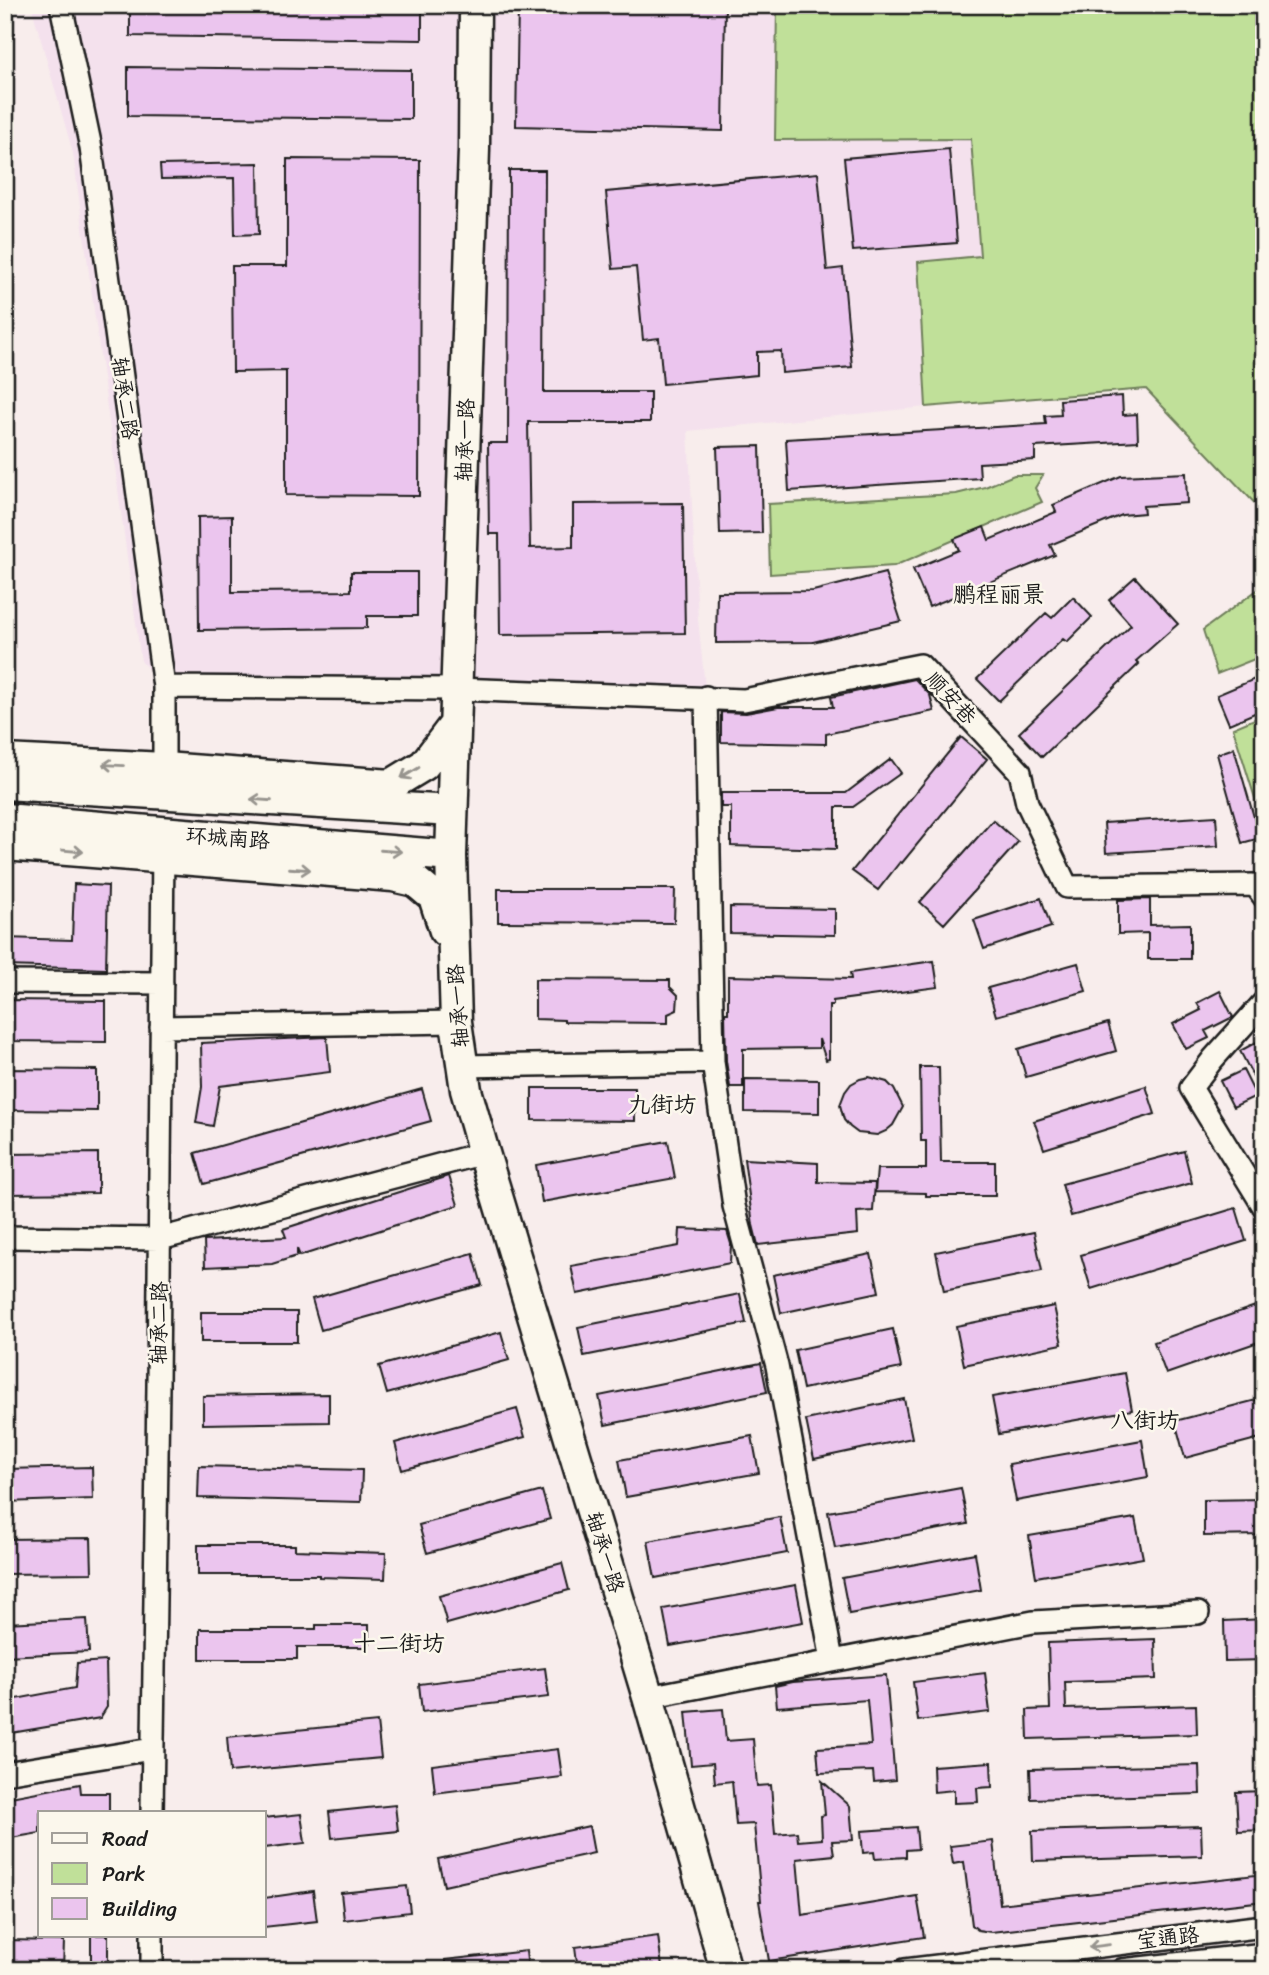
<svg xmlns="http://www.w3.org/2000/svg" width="1269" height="1975" font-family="Sriracha,'LXGW WenKai TC',sans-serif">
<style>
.built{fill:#f4e1ed}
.green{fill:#c0e099;stroke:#6e7e5a;stroke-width:2}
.building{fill:#ebc5ee;stroke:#1c1c1c;stroke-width:2}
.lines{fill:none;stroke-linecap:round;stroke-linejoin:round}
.street-casing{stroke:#1c1c1c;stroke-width:26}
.secondary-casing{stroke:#1c1c1c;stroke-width:35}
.street{stroke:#fbf7ec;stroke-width:21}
.secondary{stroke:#fbf7ec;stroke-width:30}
.oneway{stroke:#97948e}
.labels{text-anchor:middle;stroke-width:5;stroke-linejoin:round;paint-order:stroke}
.street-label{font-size:21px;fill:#1c1c1c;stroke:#fbf7ec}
.neighbourhood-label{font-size:23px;fill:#1c1c1c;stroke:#fbf7ec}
</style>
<rect width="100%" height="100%" fill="#f8edec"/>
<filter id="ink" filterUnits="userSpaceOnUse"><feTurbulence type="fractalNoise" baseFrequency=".0143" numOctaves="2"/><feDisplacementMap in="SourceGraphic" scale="14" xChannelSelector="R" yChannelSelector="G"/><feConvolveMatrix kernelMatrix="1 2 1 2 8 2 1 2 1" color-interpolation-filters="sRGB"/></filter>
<g filter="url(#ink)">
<path class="built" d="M31,5H777L775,139H971L980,256L923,345L926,407L688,431L698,619L706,697L164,687L141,661L73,153Z"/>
<path class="green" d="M777,5H1264V513L1146,389L926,407L918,262L980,256L971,139L775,140Z
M1014,475H1043L1035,488L1042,502L894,566L770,574L768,504L956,494L985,487Z
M1264,585V669L1257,658L1217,674L1203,630Z
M1264,715V827L1233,728Z"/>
<path class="building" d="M130,5H422V40L130,36Z
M518,5H725L723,131L516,126Z
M128,67L411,70V119L128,116Z
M949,149L957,243L853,251L844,158Z
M287,159L420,160L419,496L286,495V371L233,372L232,266H287Z
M258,163L259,234L235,235L234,178L161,179L160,165Z
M509,170H545L544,392H650V422H528L530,548L573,547V504L683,503L685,633L500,635L499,534H489L488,443H508Z
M818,173L827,270L843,268L852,367L782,373L781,351L757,352V375L663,384L659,338L643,340L636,267L613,269L606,192Z
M1122,396L1123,415L1137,414L1138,441L1035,447V460L979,463L980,478L789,491L786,439L1046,424L1045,416L1061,415L1060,400Z
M760,446L762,533L720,534L717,447Z
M1186,473L1187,503L1143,506L1144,513L1122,515L1050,545L1055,555L929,607L913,569L959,550L954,539L984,527L989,540L1056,512L1053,505L1121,476Z
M232,516V592L351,591V572H417V616H367V628L199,630L198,517Z
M885,573L901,621L813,642L716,643L717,592L813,591Z
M1135,577L1178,624L1136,661L1139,664L1042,757L1019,733L1131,625L1109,600Z
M1073,597L1092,617L1067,642L1063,639L999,701L977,679L1046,613L1052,618Z
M1257,678L1264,694V709L1229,724L1217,695Z
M915,679L930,695L934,711L826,734V744L721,742V712L746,713L778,707H833L831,697Z
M961,737L987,759L902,863L900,862L878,890L852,871Z
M1234,748L1260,838L1242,843L1217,754Z
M891,759L901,773L853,807H836V849L731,846V807H721V793H846Z
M1216,816L1218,846L1106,853L1104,823Z
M993,820L1018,842L944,924L920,902Z
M74,884L108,886L106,969L5,966V938L72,940Z
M498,889H675L674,923L498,922Z
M1041,898L1051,927L984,949L974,920Z
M1150,899V925L1190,924V959H1148V933L1118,934V900Z
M730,907L835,909V935L730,933Z
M934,961L938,987L833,1001V1005H829V1059L826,1060L819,1039V1048L743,1049V1087H730L726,1061L725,1013H728V976L851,979L850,973Z
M1078,963L1086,991L996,1016L988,988Z
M535,979L670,980V987L678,995L677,1010L668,1014V1023L564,1022V1020L535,1019Z
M1220,991L1233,1017L1205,1031L1209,1038L1186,1049L1173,1024L1201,1010L1197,1003Z
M5,1000L106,1001V1042L5,1041Z
M1108,1023L1116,1051L1026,1077L1018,1049Z
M327,1037L330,1072L220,1086L213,1126L196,1123L202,1087L201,1043Z
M1264,1038V1071L1253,1076L1240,1051Z
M920,1067H939L941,1162H995V1196H926V1193L875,1192L877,1169H926V1141H921Z
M5,1069L97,1070V1111L5,1110Z
M1243,1070L1256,1096L1233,1107L1220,1081Z
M869,1077L887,1082L894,1089L903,1107L893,1125L886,1131L877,1135L858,1133L850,1127L844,1120L840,1105L845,1092L851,1084L860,1079Z
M745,1079L819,1080V1113L745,1112Z
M1146,1086L1155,1114L1044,1149L1034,1121Z
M532,1088H635V1121L532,1120Z
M422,1089L431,1121L204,1184L195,1153Z
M668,1141L675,1178L542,1202L536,1165Z
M1184,1151L1192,1183L1071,1216L1062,1184Z
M98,1153V1193L5,1194V1154Z
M744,1159L818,1163V1182L875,1183L873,1211L857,1212L858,1234L758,1245L753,1225Z
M449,1176L458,1205L300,1256L297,1249V1256L272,1264L205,1267L204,1241L286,1237L283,1229Z
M1236,1208L1246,1241L1091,1289L1081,1255Z
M680,1229L727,1231L731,1244L730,1263L577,1294L571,1266L679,1246Z
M1034,1232L1042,1271L944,1291L936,1252Z
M473,1253L482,1285L321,1330L312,1299Z
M871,1254L879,1292L781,1313L773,1275Z
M740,1294L746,1323L584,1356L578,1327Z
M1264,1303V1340L1166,1374L1154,1342Z
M1054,1306L1062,1344L964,1365L956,1326Z
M201,1312H297V1342H201Z
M893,1329L901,1368L803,1389L795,1350Z
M501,1332L509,1360L387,1394L379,1366Z
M761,1363L767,1392L605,1425L599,1396Z
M1125,1373L1132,1410L999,1434L992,1397Z
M329,1394V1422L203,1424V1396Z
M1264,1398V1437L1185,1458L1175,1421Z
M904,1399L912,1438L814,1459L806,1420Z
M517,1409L525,1437L402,1470L395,1443Z
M752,1436L759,1473L626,1497L619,1460Z
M1142,1440L1148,1477L1016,1501L1009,1464Z
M199,1466L362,1470L361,1502L198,1498Z
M92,1467L93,1499L5,1502V1469Z
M961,1488L968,1524L835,1548L828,1512Z
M542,1491L550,1519L427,1553L419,1525Z
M1264,1499V1535L1204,1536V1500Z
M780,1517L787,1553L655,1578L648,1541Z
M1135,1518L1143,1558L1036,1577L1029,1536Z
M91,1538L92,1573L5,1574V1539Z
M198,1545H295V1550L386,1553L385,1579L319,1577V1575H198Z
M975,1553L981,1590L849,1614L842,1578Z
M562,1563L569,1590L447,1624L439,1596Z
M796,1585L803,1622L670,1646L663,1609Z
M87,1619L89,1652L5,1656V1623Z
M1264,1619V1660L1225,1661L1224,1621Z
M316,1625H369V1647H297V1659H200V1629H316Z
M1155,1639L1156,1679L1065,1682L1066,1709L1196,1705L1197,1734L1028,1739L1027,1710L1050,1709L1048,1643Z
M106,1661L107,1707L100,1718L5,1734V1701L75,1688L77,1663Z
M545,1668L549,1697L422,1712L419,1684Z
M985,1673L990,1712L918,1721L913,1682Z
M886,1675L895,1780L874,1782L873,1771L819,1773L817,1748L871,1745L867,1700L777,1707L775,1686L793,1682Z
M723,1709L726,1741L753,1739L757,1786L771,1785L775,1834L797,1832L798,1841L822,1839L821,1816L825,1815L822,1781L850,1806L853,1840L832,1841L834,1855L797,1859L802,1915L917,1896L924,1937L769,1961L759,1901H761L754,1824L736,1825L732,1781L715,1783L713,1763L691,1765L686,1712Z
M377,1722L381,1758L230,1772L227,1737Z
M558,1749L562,1777L435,1793L432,1765Z
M991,1762L992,1787L977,1788L978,1802L954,1803V1790L934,1792L933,1766Z
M1199,1765L1200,1794L1031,1799L1030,1769Z
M80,1784L81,1793H109V1812H40V1833L5,1839V1798Z
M1264,1791V1830L1238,1831L1236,1792Z
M395,1805L398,1831L332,1838L329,1812Z
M301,1814L305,1843L264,1848V1818Z
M589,1826L594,1853L444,1886L438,1859Z
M1201,1826L1202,1856L1033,1861L1032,1831Z
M916,1827L918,1849L906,1850V1857L875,1859L874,1852L863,1853L861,1831Z
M993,1841L1000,1904L1264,1874V1901L991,1932L978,1930L972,1925L964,1862L953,1864L950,1846Z
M407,1886L410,1912L344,1920L341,1893Z
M313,1891L317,1921L264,1927V1898Z
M91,1935H108V1970H91Z
M658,1936L662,1967L644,1970H578L575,1947Z
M5,1940L64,1941L63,1970H5Z
M526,1951L528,1970H445V1960Z"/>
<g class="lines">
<g class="street-casing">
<path id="street" d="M61,5L91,148L164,687V779
M164,687L456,689L744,700L920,665L1020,772L1027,803L1067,887L1255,885L1264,897
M706,697L713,1062L734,1206L777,1366L832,1660
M5,982L162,983
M1264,1002L1213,1059L1191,1088L1264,1207
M161,1027L456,1022
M463,1066L713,1062
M5,1237L160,1239L484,1153
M648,1697L1033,1622L1198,1613
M5,1773L152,1749
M152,1812L158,1386L163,845
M152,1935V1970
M905,1970L1264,1926
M1122,1970L1264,1954"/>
</g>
<g class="secondary-casing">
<path id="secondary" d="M475,5L474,149L451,856L456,1022L466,1090L484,1153L648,1697L726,1970
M5,760L164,768L391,785L424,765L455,724
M5,784L452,811
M5,819L451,856
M5,845L393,876L415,881L434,897L445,931"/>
</g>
<use href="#street" class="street"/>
<use href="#secondary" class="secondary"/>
</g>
<defs><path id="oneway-shaft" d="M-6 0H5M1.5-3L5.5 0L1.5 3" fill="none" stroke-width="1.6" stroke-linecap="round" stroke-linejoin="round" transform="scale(1.75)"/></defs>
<g class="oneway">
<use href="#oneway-shaft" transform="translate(113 765) rotate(-177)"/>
<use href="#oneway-shaft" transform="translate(410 773) rotate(149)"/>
<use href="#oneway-shaft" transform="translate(261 800) rotate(-176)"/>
<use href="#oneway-shaft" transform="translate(73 851) rotate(5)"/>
<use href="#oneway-shaft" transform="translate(391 851) rotate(4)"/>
<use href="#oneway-shaft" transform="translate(300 869) rotate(4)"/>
<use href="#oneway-shaft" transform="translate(1099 1946) rotate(173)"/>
</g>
</g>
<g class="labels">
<g class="street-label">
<text transform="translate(125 398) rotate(82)" y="7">轴承二路</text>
<text transform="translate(465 440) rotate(-88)" y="7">轴承一路</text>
<text transform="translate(951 698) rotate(47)" y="7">顺安巷</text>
<text transform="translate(228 838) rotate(4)" y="7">环城南路</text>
<text transform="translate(458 1006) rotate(-94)" y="7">轴承一路</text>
<text transform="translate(159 1323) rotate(-89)" y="7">轴承二路</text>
<text transform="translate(605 1552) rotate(73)" y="7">轴承一路</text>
<text transform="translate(1168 1938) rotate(-7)" y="7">宝通路</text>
</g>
<g class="neighbourhood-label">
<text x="999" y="602">鹏程丽景</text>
<text x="662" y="1112">九街坊</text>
<text x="1145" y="1428">八街坊</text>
<text x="399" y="1651">十二街坊</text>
</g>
</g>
<rect width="1269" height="1975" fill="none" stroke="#fbf7ec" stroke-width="28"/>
<rect x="14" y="14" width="1241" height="1947" fill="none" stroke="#1c1c1c" stroke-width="2.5" filter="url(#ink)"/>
<rect x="38" y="1811" width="228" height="126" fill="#fbf7ec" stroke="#a29f99" stroke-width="2"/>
<rect x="52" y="1833" width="35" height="10" fill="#fbf7ec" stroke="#a29f99" stroke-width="2"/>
<text x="102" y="1846" font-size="21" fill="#1c1c1c">Road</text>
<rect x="52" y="1863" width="35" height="21" fill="#c0e099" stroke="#a29f99" stroke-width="2"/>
<text x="102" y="1881" font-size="21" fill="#1c1c1c">Park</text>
<rect x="52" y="1898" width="35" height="21" fill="#ebc5ee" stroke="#a29f99" stroke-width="2"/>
<text x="102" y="1916" font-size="21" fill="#1c1c1c">Building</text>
</svg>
